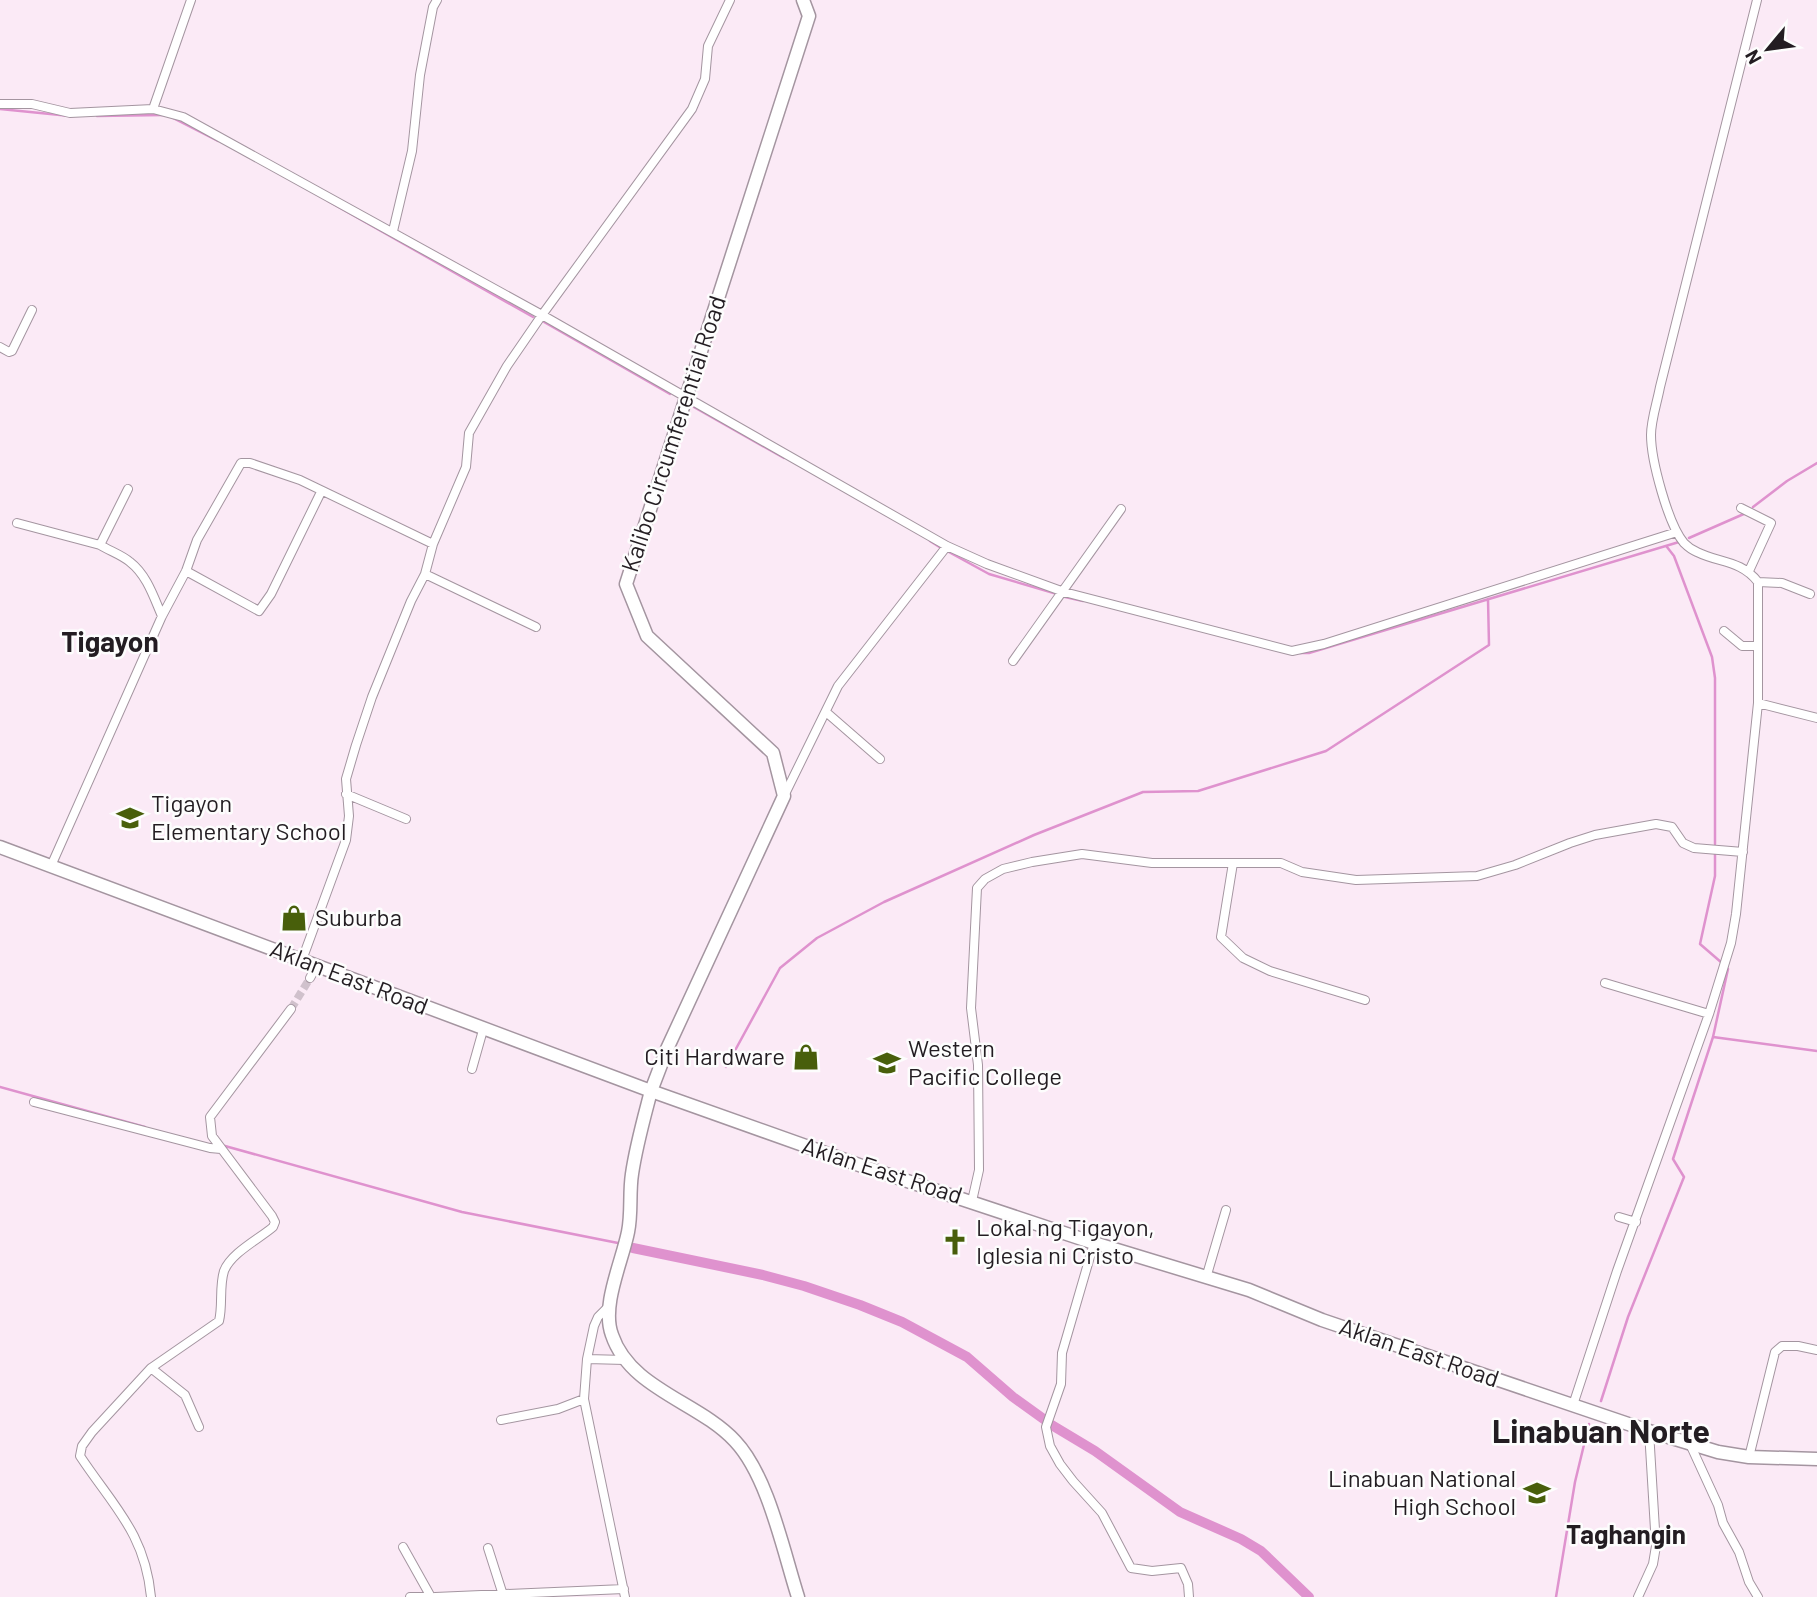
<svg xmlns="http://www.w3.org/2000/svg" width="1817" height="1597" font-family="Barlow,sans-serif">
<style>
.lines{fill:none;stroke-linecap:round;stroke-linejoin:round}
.stream{stroke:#df92ce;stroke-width:2.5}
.canal{stroke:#df92ce;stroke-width:10}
.minor-tunnel{stroke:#d0c1cc;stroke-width:8;stroke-dasharray:8 4;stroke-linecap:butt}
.minor-casing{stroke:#a495a0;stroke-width:10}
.secondary-casing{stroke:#a495a0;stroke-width:15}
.primary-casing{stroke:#a495a0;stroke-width:15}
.minor{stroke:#fff;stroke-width:8}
.secondary{stroke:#fff;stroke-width:12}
.primary{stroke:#fff;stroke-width:12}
.labels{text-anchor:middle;stroke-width:5;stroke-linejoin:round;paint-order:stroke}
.street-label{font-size:24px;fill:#231d22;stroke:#fdfdfd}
.poi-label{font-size:24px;fill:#231d22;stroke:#fdfdfd;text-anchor:start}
.neighbourhood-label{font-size:26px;font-weight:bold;fill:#231d22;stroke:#fdfdfd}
.quarter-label{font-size:28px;font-weight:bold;fill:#231d22;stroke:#fdfdfd}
.district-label{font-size:32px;font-weight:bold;fill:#231d22;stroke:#fdfdfd}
</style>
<rect width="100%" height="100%" fill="#fbeaf6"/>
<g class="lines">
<path class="stream" d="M0,109L70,116
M97,116L164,115
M171,117L218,141
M328,201L533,317
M544,322L670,394
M692,406L784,458
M1753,507L1787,481L1817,463
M1689,538L1746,513
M930,541L941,548
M1667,547L1674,556L1712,657L1715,678V844
M947,551L989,574L1057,594
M1065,597L1083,601
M1300,653H1309L1679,542
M1715,852V876L1700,944L1722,963
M1713,1037L1817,1051
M726,1067L780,968L817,938L884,902L1034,835L1143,792L1198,791L1326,751L1489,645L1488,599
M0,1087L145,1127
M225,1146L462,1212L618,1243
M1601,1401L1628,1317L1684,1177L1673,1159L1713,1037L1728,969L1726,967
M1556,1597L1575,1482L1589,1424"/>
<path class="canal" d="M633,1248L763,1275L804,1286L860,1305L902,1322L967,1357L1013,1397L1045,1420
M1050,1424L1095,1451L1180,1512L1241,1539L1261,1551L1309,1597"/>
<path class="minor-tunnel" d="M291,1009L310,978"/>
<g class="minor-casing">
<path id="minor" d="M0,104H32L70,113L153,109L191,0
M153,109L183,117L542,315L947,546L987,564L1064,592L1292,651L1324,644L1677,532
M393,231L412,151L420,75L433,7L437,0
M0,347L9,352L12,351L32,310
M128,489L100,545C110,551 122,555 130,562C147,575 154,598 162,616
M1741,508L1771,523L1749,571
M17,523L100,545
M186,571L259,611L271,594L321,492
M425,574L536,627
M1758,582L1782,583L1810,594
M1724,631L1742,646H1756
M1013,661L1121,509
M1758,703L1817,718
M826,712L880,759
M346,794L406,819
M784,796L838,686L947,546
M1233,863L1221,937L1243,958L1270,971L1365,1000
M51,866L162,616L186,571L197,540L241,463H250L300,480L433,544
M302,960L346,840L349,816L346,779L356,745L372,697L411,601L425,574L433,544L466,467L469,433L507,366L542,315L692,109L705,79L708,46L730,0
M310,978L317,965
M1605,983L1709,1014
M472,1069L483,1030
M34,1102L210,1148L221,1149
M972,1201L979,1170L978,1065L971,1008L977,888L985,879L1003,869L1032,862L1082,854L1152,863H1281L1302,872L1356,880L1477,876L1515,865L1570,843L1595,835L1656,824L1672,827L1683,843L1694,848L1743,852
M1619,1217L1636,1222
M1094,1243L1062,1353L1061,1384L1046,1427L1050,1446L1060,1464L1073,1481L1102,1513L1131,1568L1152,1571L1181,1568L1188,1584L1189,1597
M1206,1278L1226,1210
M610,1305L598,1317L594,1326L587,1359L584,1399L625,1597
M587,1359L625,1360
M151,1368L185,1395L199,1427
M1573,1405L1617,1271L1709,1014L1731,943L1736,914L1758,703V582C1741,560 1719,563 1697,552C1692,550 1687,546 1684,543C1668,524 1651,460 1651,435C1651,420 1657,403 1660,387L1757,0
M501,1420L558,1409L584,1399
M1690,1444L1718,1505L1723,1523L1739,1552L1749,1582L1758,1597
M1749,1457L1775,1352L1782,1346H1798L1817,1350
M403,1547L431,1597
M488,1548L503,1595
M151,1597C145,1533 113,1506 80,1456L82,1446L92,1432L151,1368L219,1321C223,1305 219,1287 224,1271C231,1253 259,1239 273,1227L275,1222L272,1216L212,1136L210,1117L291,1009
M410,1597H430
M435,1597L624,1589
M1638,1597L1653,1564L1656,1546L1649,1431"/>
</g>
<g class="secondary-casing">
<path id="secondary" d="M651,1091L667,1049L784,796L773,753L647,636L626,584L809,16L803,0"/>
</g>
<g class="primary-casing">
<path id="primary" d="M0,847L651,1091L862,1166L1094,1243L1249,1290L1322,1320L1649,1431L1718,1452L1749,1457L1817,1459
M651,1091C644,1118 636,1146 632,1174C629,1193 632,1213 628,1232C622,1262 601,1306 612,1335C630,1389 699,1402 735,1441C768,1476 783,1550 798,1597"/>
</g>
<use href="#minor" class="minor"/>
<use href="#secondary" class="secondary"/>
<use href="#primary" class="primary"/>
</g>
<defs>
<g id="school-bare" transform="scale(2.1)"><path d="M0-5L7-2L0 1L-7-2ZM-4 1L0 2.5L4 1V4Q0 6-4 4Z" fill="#485f0b" stroke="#fdfdfd" stroke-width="2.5" paint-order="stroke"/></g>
<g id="shop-bare" transform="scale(2.1)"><path d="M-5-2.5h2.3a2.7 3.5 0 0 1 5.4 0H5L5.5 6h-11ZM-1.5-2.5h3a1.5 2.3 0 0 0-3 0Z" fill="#485f0b" stroke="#fdfdfd" stroke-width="2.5" paint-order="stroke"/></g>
<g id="university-bare" transform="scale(2.1)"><path d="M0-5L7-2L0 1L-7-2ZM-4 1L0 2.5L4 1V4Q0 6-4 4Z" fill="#485f0b" stroke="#fdfdfd" stroke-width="2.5" paint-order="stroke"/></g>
<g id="church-bare" transform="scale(2.1)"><path d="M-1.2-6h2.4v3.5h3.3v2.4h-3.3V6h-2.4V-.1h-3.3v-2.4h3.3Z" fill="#485f0b" stroke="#fdfdfd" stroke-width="2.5" paint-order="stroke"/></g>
</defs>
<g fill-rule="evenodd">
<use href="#school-bare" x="130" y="818"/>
<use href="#shop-bare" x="294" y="918"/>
<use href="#shop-bare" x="806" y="1057"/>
<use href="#university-bare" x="887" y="1063"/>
<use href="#church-bare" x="955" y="1242"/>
<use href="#school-bare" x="1537" y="1493"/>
</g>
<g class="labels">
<g class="street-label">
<text transform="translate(674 434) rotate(-72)" y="8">Kalibo Circumferential Road</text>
<text transform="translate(349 978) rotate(21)" y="8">Aklan East Road</text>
<text transform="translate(882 1171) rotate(18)" y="8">Aklan East Road</text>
<text transform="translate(1419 1353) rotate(19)" y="8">Aklan East Road</text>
</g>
<g class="poi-label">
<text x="151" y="812">Tigayon<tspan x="151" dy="28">Elementary School</tspan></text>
<text x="315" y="926">Suburba</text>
<text x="908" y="1057">Western<tspan x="908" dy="28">Pacific College</tspan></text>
<text x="785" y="1065" text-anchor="end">Citi Hardware</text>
<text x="976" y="1236">Lokal ng Tigayon,<tspan x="976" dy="28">Iglesia ni Cristo</tspan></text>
<text x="1516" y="1487" text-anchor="end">Linabuan National<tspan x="1516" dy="28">High School</tspan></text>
</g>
<g class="neighbourhood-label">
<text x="1626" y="1544">Taghangin</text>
</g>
<g class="quarter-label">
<text x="110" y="652">Tigayon</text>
</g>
<g class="district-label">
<text x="1601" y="1443">Linabuan Norte</text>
</g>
</g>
<g transform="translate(1768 49) rotate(241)" stroke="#fdfdfd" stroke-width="5" paint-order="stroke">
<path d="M0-5L12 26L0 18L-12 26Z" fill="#231d22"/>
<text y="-10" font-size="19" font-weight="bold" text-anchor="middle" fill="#231d22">N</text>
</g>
</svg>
